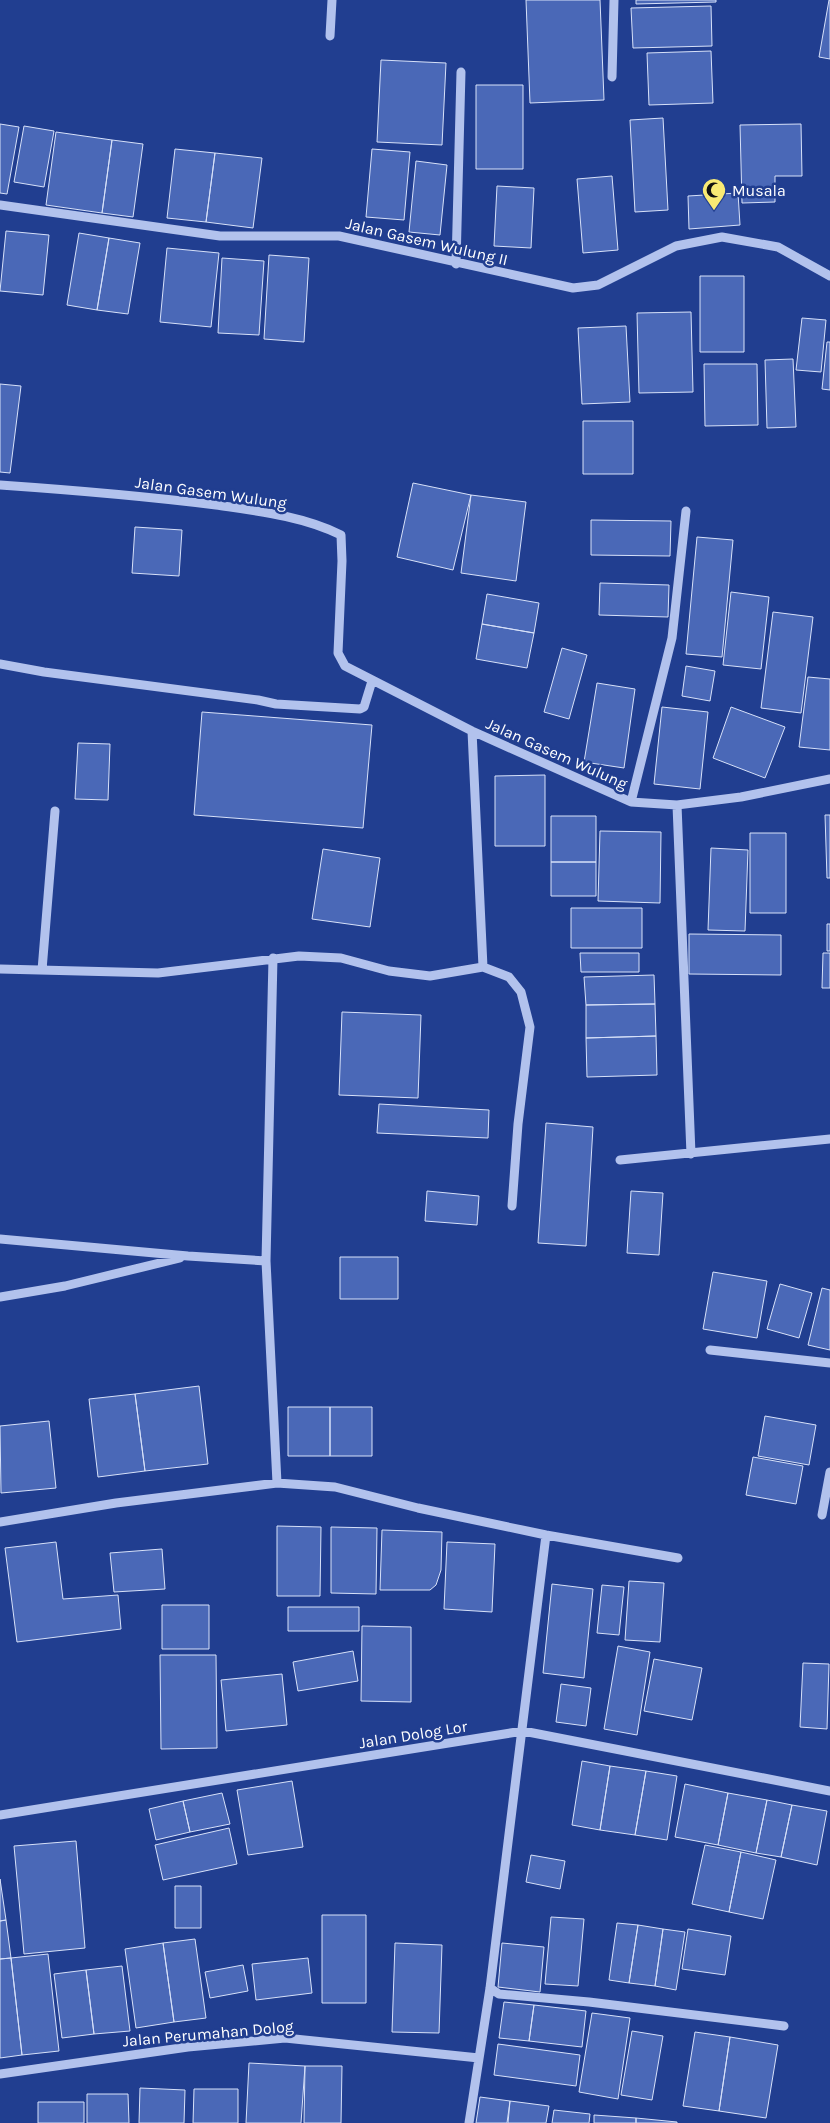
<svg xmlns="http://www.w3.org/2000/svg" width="830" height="2123" font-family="Karla,sans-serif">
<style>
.building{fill:#4a68b7;stroke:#d7e1f9}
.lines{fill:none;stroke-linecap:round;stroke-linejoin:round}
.minor{stroke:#b2c2ed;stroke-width:9}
.labels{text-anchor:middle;stroke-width:5;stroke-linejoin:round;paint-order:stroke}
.poi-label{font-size:16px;fill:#fff;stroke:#213e90;text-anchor:start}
.street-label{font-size:16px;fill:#fff;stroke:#213e90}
</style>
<rect width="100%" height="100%" fill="#213e90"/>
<path class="building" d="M526,0H600L604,100L530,103Z
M636,0H716V2L636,4Z
M829,0H830V59L819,57Z
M711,6L712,46L633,48L631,8Z
M711,51L713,103L649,105L647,53Z
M381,60L446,63L442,145L377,142Z
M476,85H523V169H476Z
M663,118L668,210L635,212L630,120Z
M0,124L19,127L7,194L0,193Z
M801,124L802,176H775V202L742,203L740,125Z
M24,126L54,131L44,187L14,182Z
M56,132L112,140L102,213L46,205Z
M112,140L143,144L133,217L102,213Z
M175,149L215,153L206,222L167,218Z
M372,149L410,152L404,220L366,217Z
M215,153L262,158L253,228L206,222Z
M416,161L447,165L440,235L409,232Z
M612,176L618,250L583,253L577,179Z
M497,186L534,188L531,248L494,246Z
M738,193L740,225L689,229L688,196Z
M6,231L49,235L43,295L0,291Z
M79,233L109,238L97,310L67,305Z
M109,238L140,243L128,314L97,310Z
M167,248L219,253L211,327L160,322Z
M269,255L309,258L304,342L264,339Z
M222,258L264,261L259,335L218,333Z
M700,276H744V352H700Z
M691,312L693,392L639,393L637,313Z
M802,318L826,320L821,372L796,370Z
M626,326L630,402L582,404L578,328Z
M827,342H830V390L822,389Z
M793,359L796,427L767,428L765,360Z
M704,364H757L758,425L705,426Z
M0,384L21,386L10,473L0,472Z
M583,421H633V474H583Z
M413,483L471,495L453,570L397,557Z
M471,495L526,502L516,581L461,573Z
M591,520L671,521L670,556L591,555Z
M135,527L182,530L179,576L132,573Z
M697,537L733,540L722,657L686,654Z
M600,583L669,585L668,617L599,615Z
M731,592L769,597L761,669L723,665Z
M487,594L539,603L534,633L482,624Z
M773,612L813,617L801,713L761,708Z
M482,624L534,633L527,668L476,659Z
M562,648L587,655L569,719L544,712Z
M686,666L715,671L710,701L682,696Z
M808,677L830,679V750L799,747Z
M597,683L635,689L624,768L584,762Z
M662,707L708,712L700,789L654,784Z
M731,707L785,727L765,778L713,758Z
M202,712L372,725L363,828L194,815Z
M78,743L110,744L108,800L75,799Z
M545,775V846H495V776Z
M825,815H830V878H827Z
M551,816H596V862H551Z
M600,831L661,832L660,903L598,901Z
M750,833H786V913H750Z
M711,848L748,850L745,931L708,930Z
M323,849L380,858L370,927L312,919Z
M551,862H596V896H551Z
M571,908H642V948H571Z
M827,924H830V951H827Z
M689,934L781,935V975L689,974Z
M580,953H639V972H581Z
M823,953H830V988H822Z
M654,975L655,1004L586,1005L584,977Z
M655,1004L656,1036L586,1038V1005Z
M342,1012L421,1015L418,1098L339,1095Z
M656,1036L657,1075L587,1077L586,1038Z
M379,1104L489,1110L488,1138L377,1133Z
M546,1123L593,1127L586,1246L538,1243Z
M427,1191L479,1196L477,1225L425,1221Z
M631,1191L663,1193L659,1255L627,1253Z
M340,1257H398V1299H340Z
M713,1272L767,1281L757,1338L703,1329Z
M780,1284L812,1293L799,1338L767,1329Z
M822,1288L830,1290V1350L808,1345Z
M199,1386L208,1464L145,1471L135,1394Z
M135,1394L145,1471L98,1477L89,1399Z
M288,1407H330V1456H288Z
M330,1407H372V1456H330Z
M765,1416L816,1425L809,1465L758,1456Z
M49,1421L56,1488L1,1493L0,1426Z
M753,1457L803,1466L796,1504L746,1495Z
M277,1526L321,1527L320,1596H277Z
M331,1527L377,1528L376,1594L331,1593Z
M382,1530L442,1532L441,1570L436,1585L430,1590H380Z
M56,1542L63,1599L118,1595L121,1629L17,1642L5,1548Z
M447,1542L495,1544L492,1612L444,1609Z
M162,1549L165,1589L114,1592L110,1553Z
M629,1581L664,1583L660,1642L625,1640Z
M552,1584L593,1589L584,1678L543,1673Z
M602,1585L624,1587L619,1635L597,1633Z
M162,1605H209V1649H162Z
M288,1607H359V1631H288Z
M362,1626L411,1627V1702L361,1701Z
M618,1646L650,1652L637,1735L604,1729Z
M353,1651L358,1681L298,1691L293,1662Z
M160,1655H216L217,1748L161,1749Z
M654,1659L702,1668L692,1720L644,1711Z
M803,1663L829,1664L827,1729L800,1727Z
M282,1674L287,1725L226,1731L221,1680Z
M561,1684L591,1688L586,1726L556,1722Z
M582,1761L610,1766L600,1830L572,1825Z
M610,1766L646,1771L635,1835L600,1830Z
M646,1771L677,1776L667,1840L635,1835Z
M292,1781L303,1847L248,1855L237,1790Z
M685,1784L728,1793L718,1845L675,1837Z
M222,1793L230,1824L190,1832L183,1801Z
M728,1793L767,1800L756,1853L718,1845Z
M767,1800L792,1805L781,1857L756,1853Z
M183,1801L190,1832L156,1840L149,1809Z
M792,1805L827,1811L817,1865L781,1857Z
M229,1828L237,1864L163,1880L155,1845Z
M76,1841L85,1948L24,1954L14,1846Z
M705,1845L741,1852L729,1912L692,1904Z
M741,1852L776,1860L763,1919L729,1912Z
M531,1855L565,1861L560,1889L526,1882Z
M0,1879L6,1920L0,1921Z
M175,1886H201V1928H175Z
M322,1915H366V2003H322Z
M551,1917L584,1919L578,1986L545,1984Z
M6,1920L11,1958L0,1959V1921Z
M617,1923L638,1925L629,1983L609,1980Z
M638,1925L663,1929L655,1986L629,1983Z
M663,1929L685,1932L676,1990L655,1986Z
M688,1929L731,1936L725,1975L682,1969Z
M195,1939L206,2018L174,2022L163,1943Z
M163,1943L174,2022L136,2028L125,1949Z
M395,1943L442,1945L439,2033L392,2032Z
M502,1943L544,1947L540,1992L498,1987Z
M48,1954L59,2051L22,2055L11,1958Z
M11,1958L22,2055L0,2058V1959Z
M308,1958L312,1993L256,2000L252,1964Z
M243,1965L248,1991L210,1998L205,1972Z
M122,1966L130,2031L94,2034L86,1970Z
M86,1970L94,2034L62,2038L54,1974Z
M504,2002L534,2005L529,2041L499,2038Z
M534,2005L586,2011L582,2047L529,2041Z
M592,2013L630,2018L618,2099L579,2092Z
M632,2031L663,2036L652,2100L621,2095Z
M695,2032L730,2037L719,2111L683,2106Z
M730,2037L778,2045L766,2118L719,2111Z
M498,2044L580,2055L576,2086L494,2075Z
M249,2063L305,2066L301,2123H246Z
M305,2066H342L341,2123H304Z
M140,2088L185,2090L184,2123H139Z
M194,2089H238V2123H193Z
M87,2094H128L129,2123H87Z
M480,2097L510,2101L507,2123H476Z
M510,2101L549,2106L546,2123H508Z
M38,2102H84V2123H38Z
M554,2110L590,2114L589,2123H552Z
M594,2115L636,2118V2123H594Z
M636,2118L677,2122V2123H636Z"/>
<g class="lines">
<path class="minor" d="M330,36L332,0
M612,77L614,0
M0,205L220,236H339L573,288L598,285L676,246L722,237L778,247L830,276
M456,264L461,72
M0,485C72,490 144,496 216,505C257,511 303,516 341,535L342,561L338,653L345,666L472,731L631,802L677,805L741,797L830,779
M0,664L44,672L258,700L276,704L360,709L364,707L372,681
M472,731L483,967L509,977L521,992L530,1027L518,1124L512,1206
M631,802L672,638L686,511
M677,805L691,1154
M273,958L266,1261L277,1483
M0,969L158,973L299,956L341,958L389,971L430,976L483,967
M42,970L55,811
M620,1160L830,1139
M0,1239L188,1256L266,1261
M0,1297L65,1286L180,1258
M710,1350L830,1363
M822,1515L830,1472
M0,1522L116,1503L277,1483L335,1487L418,1508L546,1535L678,1558
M0,1815L523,1731L830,1791
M490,1988L499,1994L589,2002L784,2026
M0,2074L188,2047L285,2038L479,2058
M469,2123L490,1988L546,1535"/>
</g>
<defs>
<g id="mosque-pin" transform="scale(1.25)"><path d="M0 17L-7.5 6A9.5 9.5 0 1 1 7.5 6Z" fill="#f9ea74" stroke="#213e90"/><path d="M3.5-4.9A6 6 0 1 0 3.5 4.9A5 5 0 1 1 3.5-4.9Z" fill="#111"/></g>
</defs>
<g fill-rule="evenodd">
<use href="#mosque-pin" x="714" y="190"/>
</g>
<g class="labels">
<g class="poi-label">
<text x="732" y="196">Musala</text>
</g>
<g class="street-label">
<text transform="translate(427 241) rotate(13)" y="6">Jalan Gasem Wulung II</text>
<text transform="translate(211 492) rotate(8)" y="6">Jalan Gasem Wulung</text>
<text transform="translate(557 753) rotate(24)" y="6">Jalan Gasem Wulung</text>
<text transform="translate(413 1734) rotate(-9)" y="6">Jalan Dolog Lor</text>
<text transform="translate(208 2033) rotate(-5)" y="6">Jalan Perumahan Dolog</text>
</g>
</g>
</svg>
